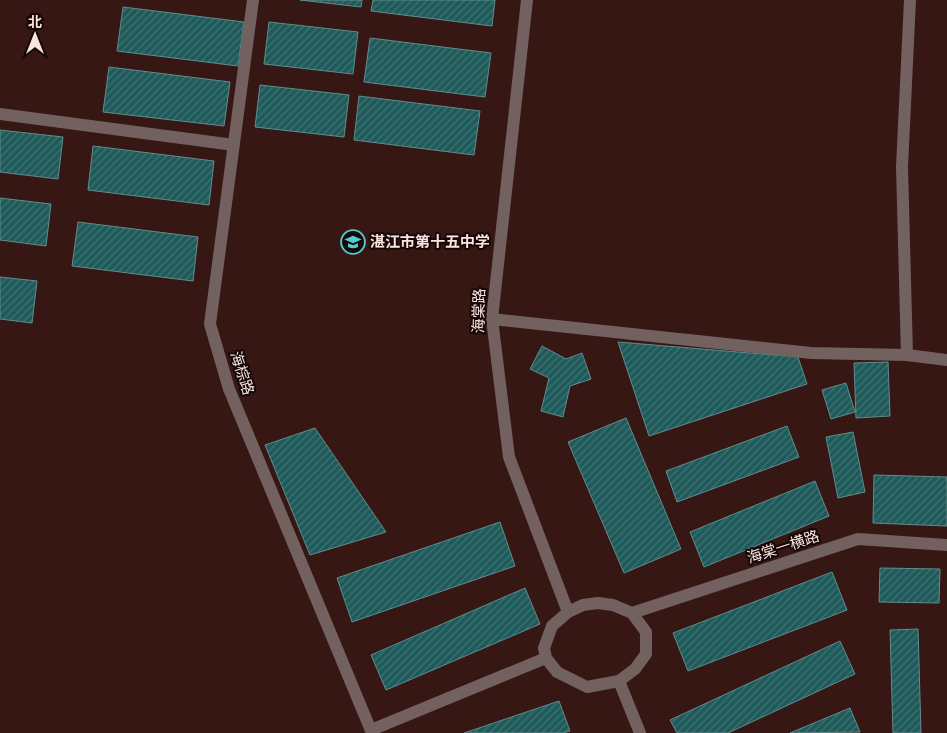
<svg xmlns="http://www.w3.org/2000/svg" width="947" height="733" font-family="Mulish,'Noto Sans SC',sans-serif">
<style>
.building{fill:url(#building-hatch);stroke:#608d8d}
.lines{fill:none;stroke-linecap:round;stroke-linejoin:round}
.minor{stroke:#72615f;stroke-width:12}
.labels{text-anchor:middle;stroke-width:4;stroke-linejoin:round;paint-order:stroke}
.poi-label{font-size:15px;font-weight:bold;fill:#fae4e0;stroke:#140706;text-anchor:start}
.street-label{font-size:15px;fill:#fae4e0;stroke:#140706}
</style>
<defs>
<pattern id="building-hatch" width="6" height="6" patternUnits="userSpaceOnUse" patternTransform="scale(1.25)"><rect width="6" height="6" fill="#1f5a5b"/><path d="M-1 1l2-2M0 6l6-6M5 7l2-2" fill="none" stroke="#407272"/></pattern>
</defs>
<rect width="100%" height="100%" fill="#361714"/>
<path class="building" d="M300,0H362L361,7Z
M373,0H495L492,26L371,11Z
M123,7L244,22L238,66L117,51Z
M269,22L358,32L353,74L264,64Z
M370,38L491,53L485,97L364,82Z
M109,67L230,82L224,126L103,112Z
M260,85L349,95L344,137L255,127Z
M359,96L480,111L474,155L354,140Z
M0,130L63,137L58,179L0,172Z
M93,146L214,161L209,205L88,190Z
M0,198L51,204L46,246L0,240Z
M78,222L198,237L193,281L72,266Z
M0,277L37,281L32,323L0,319Z
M618,342L798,357L807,384L649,436Z
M542,346L566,359L582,353L591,379L570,386L563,417L541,411L549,378L530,369Z
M888,362L890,416L856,418L854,363Z
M846,383L855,412L831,419L822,390Z
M626,418L681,549L624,573L568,442Z
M787,426L799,457L677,502L666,471Z
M315,428L386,532L310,555L265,445Z
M853,432L865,492L838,498L826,437Z
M874,475L947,477V526L873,523Z
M815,481L829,516L704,567L690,532Z
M500,522L515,566L352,622L337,578Z
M880,568L940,569L939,603L879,602Z
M832,572L847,610L688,671L673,633Z
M525,588L540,624L386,690L371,655Z
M918,629L921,733H893L890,630Z
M840,641L855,674L728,733H677L670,720Z
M559,701L570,731L563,733H464Z
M850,708L860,732L790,733Z"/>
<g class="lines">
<path class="minor" d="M253,0L210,324L229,389L372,733
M527,0L492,319L509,457L568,612
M0,114L234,145
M492,319L811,353L907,355L947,360
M907,355L902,167L910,0
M598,603L613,605L632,613L646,632V654L635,669L619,681L587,687L557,672L546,658L544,648L552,626L568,612L583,605Z
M632,613L858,539L947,545
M619,681L640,733
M371,730L546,658"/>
</g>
<defs>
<g id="school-ring" transform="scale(1.25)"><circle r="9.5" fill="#140706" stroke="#52cdce" stroke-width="1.5"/><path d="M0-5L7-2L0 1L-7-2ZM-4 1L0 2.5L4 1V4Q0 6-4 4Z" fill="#52cdce"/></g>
</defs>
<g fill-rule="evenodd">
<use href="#school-ring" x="353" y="242"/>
</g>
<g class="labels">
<g class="poi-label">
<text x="370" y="247">湛江市第十五中学</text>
</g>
<g class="street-label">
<text transform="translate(479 311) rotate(-89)" y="5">海棠路</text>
<text transform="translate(242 373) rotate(72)" y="5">海棕路</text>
<text transform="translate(783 547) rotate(-18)" y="5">海棠一横路</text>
</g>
</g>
<g transform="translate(35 35)" stroke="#140706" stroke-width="4" paint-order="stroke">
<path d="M0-4L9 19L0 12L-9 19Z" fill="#fae4e0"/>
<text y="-8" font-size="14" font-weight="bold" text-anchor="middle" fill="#fae4e0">北</text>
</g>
</svg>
